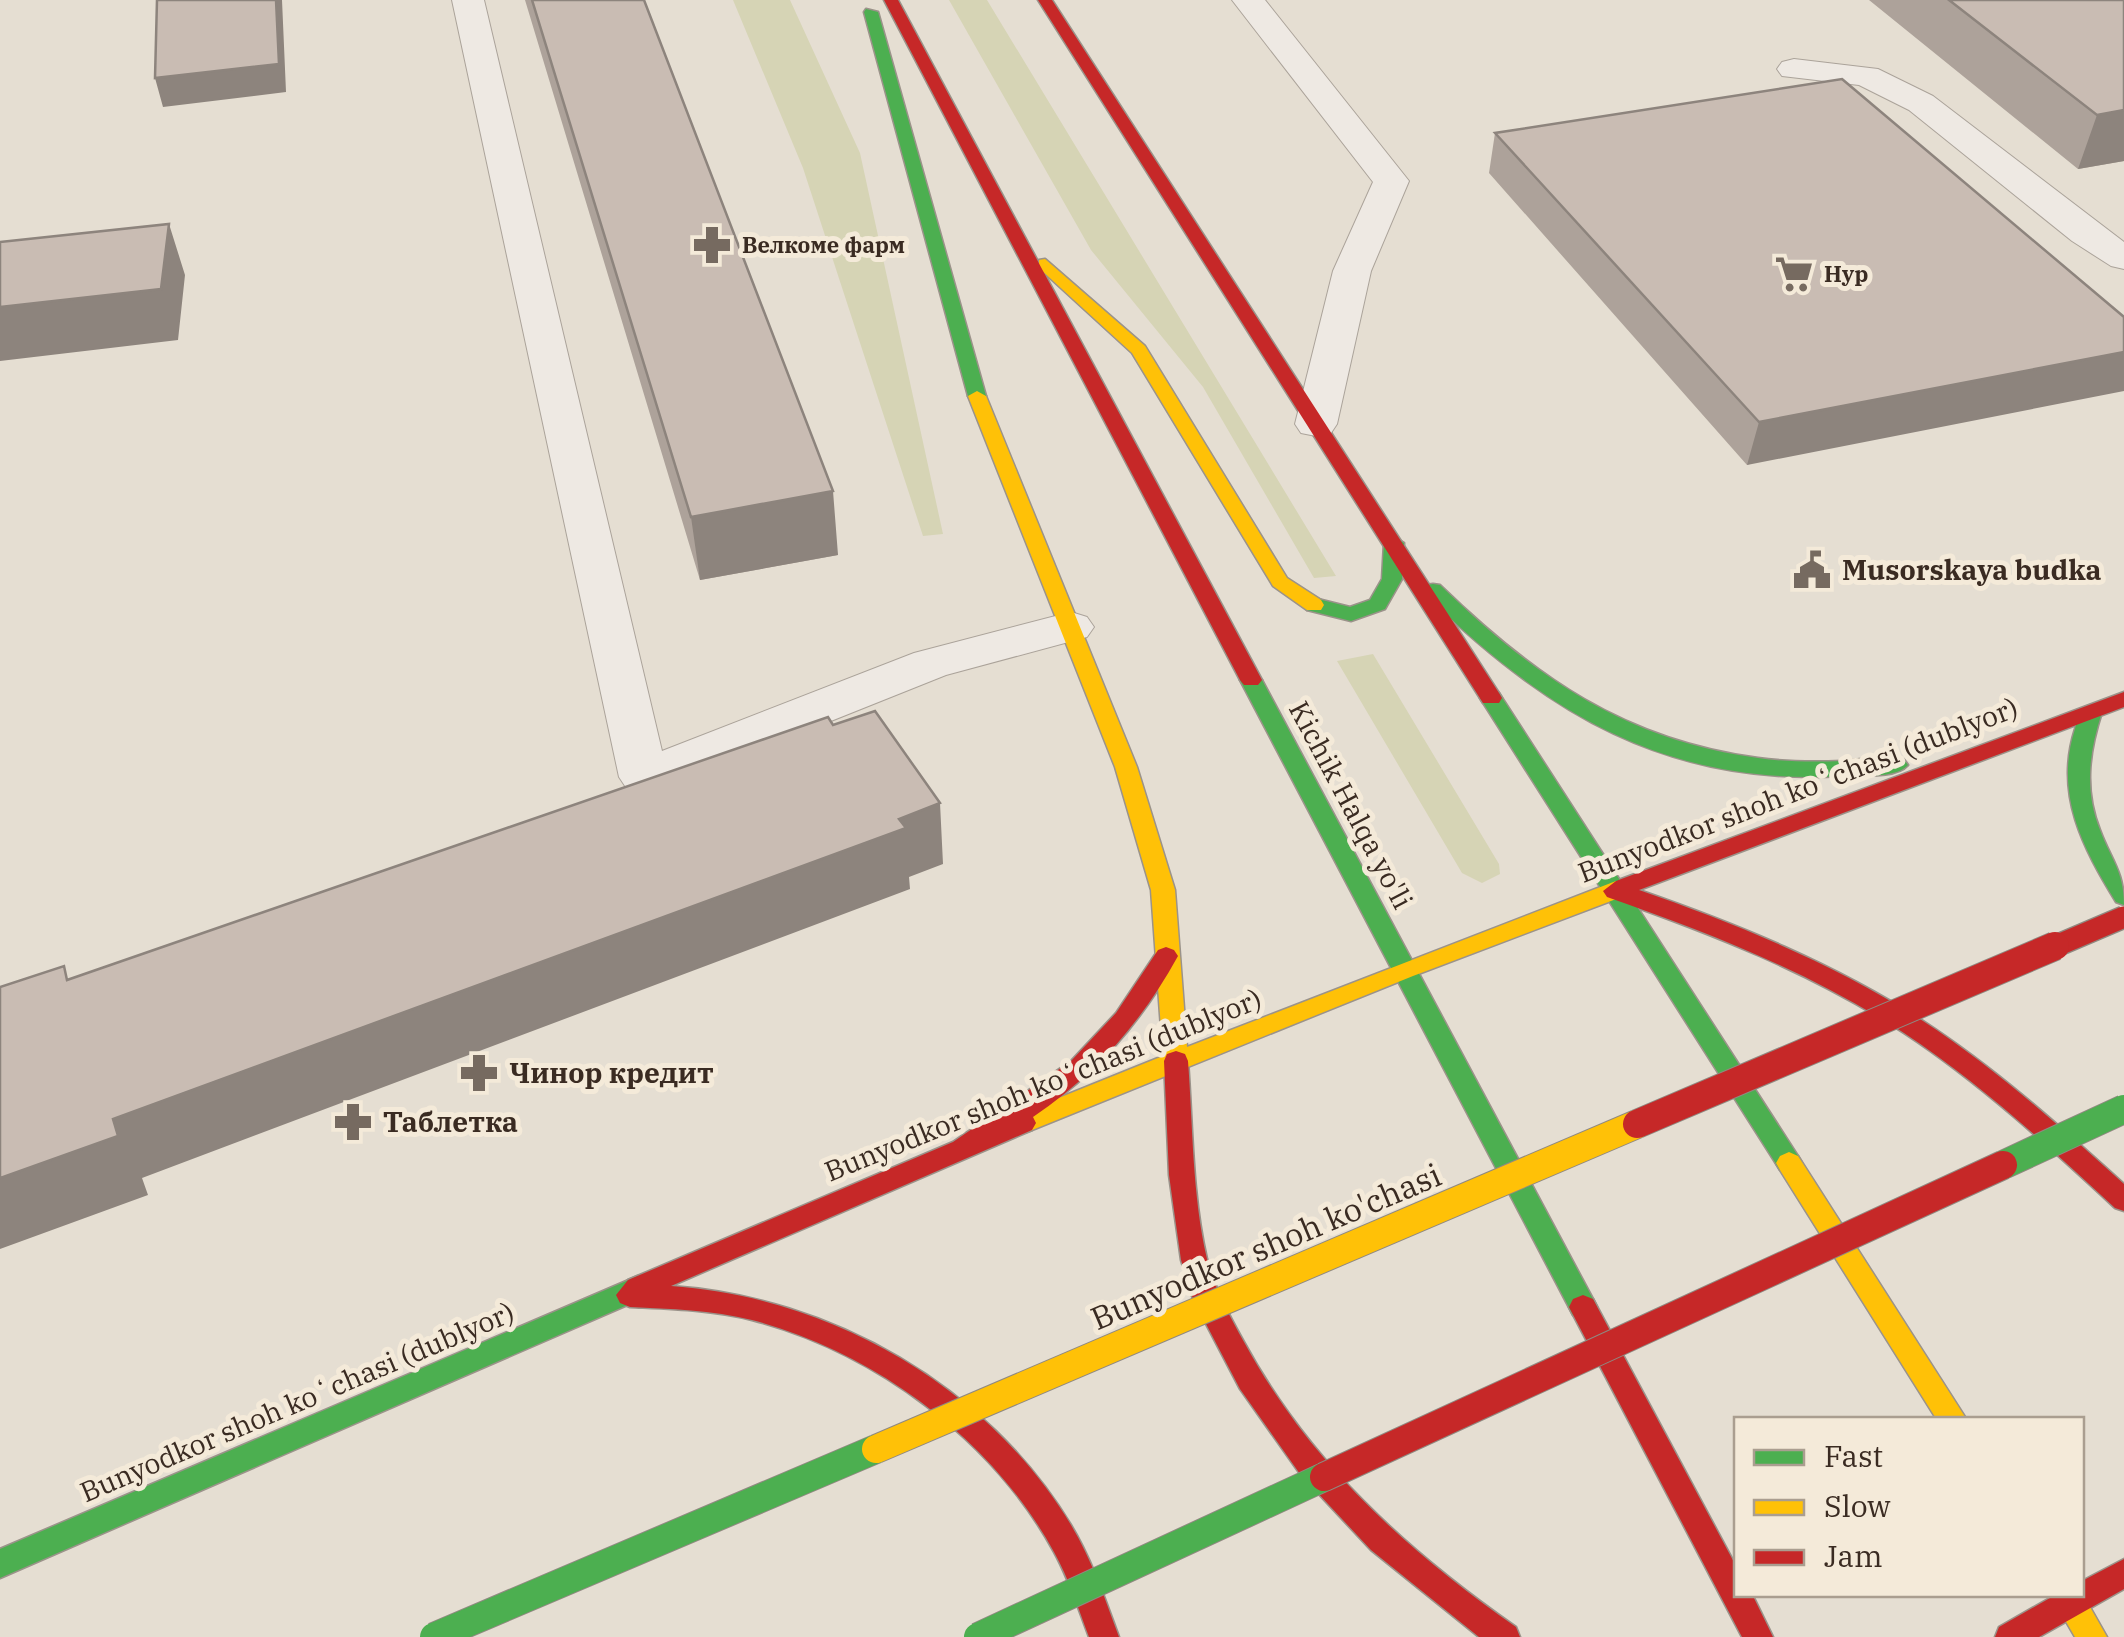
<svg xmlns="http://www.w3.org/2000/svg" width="2124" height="1637" font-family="'IBM Plex Serif',serif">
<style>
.green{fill:#d6d4b5}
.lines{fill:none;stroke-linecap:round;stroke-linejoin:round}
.lane-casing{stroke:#aba39a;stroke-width:2}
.fast-casing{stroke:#9b938a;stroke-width:3}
.slow-casing{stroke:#9b938a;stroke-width:3}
.jam-casing{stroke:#9b938a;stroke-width:3}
.lane{fill:#eee9e3;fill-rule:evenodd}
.fast{fill:#4caf50;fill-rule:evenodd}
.slow{fill:#ffc107;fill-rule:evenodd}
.jam{fill:#c62828;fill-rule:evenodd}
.fast-bridge-casing{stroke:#908981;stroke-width:30;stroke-linecap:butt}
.slow-bridge-casing{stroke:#908981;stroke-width:30;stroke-linecap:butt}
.jam-bridge-far1-casing{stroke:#908981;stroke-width:24;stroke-linecap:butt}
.jam-bridge-casing{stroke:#908981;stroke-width:30;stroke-linecap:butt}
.fast-bridge{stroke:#4caf50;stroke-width:28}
.slow-bridge{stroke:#ffc107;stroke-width:28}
.jam-bridge-far1{stroke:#c62828;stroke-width:21}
.jam-bridge{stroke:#c62828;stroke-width:28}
.wall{fill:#ada29a}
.shaded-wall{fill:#8d847d}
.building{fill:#c9bcb3;stroke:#8d847d;stroke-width:2.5}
.labels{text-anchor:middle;stroke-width:10;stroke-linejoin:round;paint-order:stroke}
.far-poi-label{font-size:22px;font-weight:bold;fill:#3a2b22;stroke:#f4ead9;text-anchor:start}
.poi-label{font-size:28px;font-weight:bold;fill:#3a2b22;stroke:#f4ead9;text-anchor:start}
.street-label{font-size:28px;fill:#3a2b22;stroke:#f4ead9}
.near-street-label{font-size:32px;fill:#3a2b22;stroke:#f4ead9}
</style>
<rect width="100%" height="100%" fill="#e5ded2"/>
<path class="green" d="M733,0H790L860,153L943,534L923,536L803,168Z
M949,0H987L1336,576L1314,578L1203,387L1091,250Z
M1373,654L1499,864L1500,874L1482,883L1462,873L1337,661Z"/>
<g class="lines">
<g class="lane-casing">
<path id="lane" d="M452,0H484L662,751L914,653L1071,612L1087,617L1094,627L1087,637L946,675L661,789L644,794L627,789L619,777Z
M1232,0H1265L1409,181L1371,271L1337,424L1331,433L1316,436L1301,433L1295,424L1333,271L1373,182Z
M1794,59L1878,69L1933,96L2124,242V269L2111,266L2072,241L1909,110L1859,85L1782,76L1777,69L1782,62Z"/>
</g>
<g class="fast-casing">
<path id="fast" d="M866,9L878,12L986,396L983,400H971L968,396L864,12Z
M1394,537L1404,543L1402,579L1385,609L1351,621L1307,610L1304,605L1314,598L1350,607L1370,600L1382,579L1384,543Z
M1433,584L1440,585C1535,677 1624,740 1758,758C1785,762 1815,762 1842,761C1859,760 1879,756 1896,757C1905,758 1903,759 1908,765C1896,779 1860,775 1842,776C1667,786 1546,713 1426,595L1423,590L1426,585Z
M1251,673L1262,680L1593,1299L1597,1307L1593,1315L1583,1319L1573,1315L1240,680Z
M1491,691L1499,693L1798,1156L1802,1163L1798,1170L1789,1174L1780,1170L1480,698Z
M2091,705L2102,712C2089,752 2084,790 2100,830C2111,860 2124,871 2124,905L2116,902C2083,848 2054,794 2075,729C2078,718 2079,708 2091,705Z
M638,1276L648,1280L652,1288L648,1296L0,1578V1549Z"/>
</g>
<g class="slow-casing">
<path id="slow" d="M1045,259L1145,346L1287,578L1321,600L1324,605L1321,610H1307L1273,586L1132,353L1039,268V260Z
M977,391L986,396L1137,767L1175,890L1187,1047L1616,881H1632L1636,887L1632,893L1413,976L1032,1130L1023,1133L1014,1130L1010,1123L1014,1116L1163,1056L1151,890L1115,767L968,396Z
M1789,1152L1798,1156L1967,1420H1937L1780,1170L1776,1163L1780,1156Z
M2082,1593L2107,1637H2075L2050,1594Z"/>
</g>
<g class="jam-casing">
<path id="jam" d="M884,0H898L1262,680L1258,685H1244L1240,680Z
M1038,0H1052L1499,693L1502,698L1499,703H1483Z
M2124,692V707L1639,890C1737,924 1835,964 1923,1021C1995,1068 2060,1126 2124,1184V1211L2115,1208C2048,1146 1980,1083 1904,1033C1812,973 1710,933 1607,897L1603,891L1616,881Z
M1166,947L1174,950L1178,956C1141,1023 1096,1074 1033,1117L1036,1123L1032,1130L671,1286C831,1297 987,1386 1071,1525C1092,1560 1105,1599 1119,1637H1089C1078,1608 1069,1579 1054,1552C993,1440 875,1352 752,1320C712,1310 670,1309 630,1307L620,1303L616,1295L628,1280L953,1142L1071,1061L1116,1013L1158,950Z
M1176,1051L1185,1054L1188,1061C1193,1127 1192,1194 1207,1259C1215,1289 1229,1315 1244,1342C1309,1462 1406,1550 1516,1627L1520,1637H1479L1371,1550L1300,1474L1240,1389L1193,1299L1181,1260L1169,1175L1164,1061L1167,1054Z
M1583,1295L1593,1299L1736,1566V1594H1752L1773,1637H1742L1569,1307L1573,1299Z
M2124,1559V1589L2039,1637H1995L1999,1627L2057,1594H2082V1581Z"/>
</g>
<use href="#lane" class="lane"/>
<use href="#fast" class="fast"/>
<use href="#slow" class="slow"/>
<use href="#jam" class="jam"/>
<g class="fast-bridge-casing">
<path id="fast-bridge" d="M2003,1165L2124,1109
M434,1637L876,1449
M978,1637L1324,1477"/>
</g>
<g class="slow-bridge-casing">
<path id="slow-bridge" d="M876,1449L1637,1124"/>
</g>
<g class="jam-bridge-far1-casing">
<path id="jam-bridge-far1" d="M2049,949L2124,917"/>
</g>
<g class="jam-bridge-casing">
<path id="jam-bridge" d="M1637,1124L2055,946
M1324,1477L2003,1165"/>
</g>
<use href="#fast-bridge" class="fast-bridge"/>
<use href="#slow-bridge" class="slow-bridge"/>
<use href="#jam-bridge-far1" class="jam-bridge-far1"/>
<use href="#jam-bridge" class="jam-bridge"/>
</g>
<path class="wall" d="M525,0H644L838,555L700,580Z
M1869,0H2124V161L2078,169Z
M1495,133L2124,317L1747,465L1489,173Z"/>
<path class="shaded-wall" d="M276,0H282L286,92L163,107L155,78Z
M2124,110V161L2078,169L2097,115Z
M169,224L185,275L178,340L0,361V307Z
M2124,352V391L1747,465L1759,422Z
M833,491L838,555L700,580L691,517Z
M940,803L943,864L909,877L910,889L142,1178L148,1195L0,1249V1178L113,1119Z"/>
<path class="building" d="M157,0H276L279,64L155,78Z
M532,0H644L833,491L691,517Z
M1949,0H2124V110L2097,115Z
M1842,79L2124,317V352L1759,422L1495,133Z
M169,224L161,289L0,307V242Z
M875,711L940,803L899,819L906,828L113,1119L118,1136L0,1178V987L64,966L67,980L828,717L833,725Z"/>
<defs>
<g id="pharmacy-bare" transform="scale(3)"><path d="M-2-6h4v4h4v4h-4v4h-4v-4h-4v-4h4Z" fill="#766a60" stroke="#f4ead9" stroke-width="2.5" paint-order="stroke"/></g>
<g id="supermarket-bare" transform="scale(3)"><path d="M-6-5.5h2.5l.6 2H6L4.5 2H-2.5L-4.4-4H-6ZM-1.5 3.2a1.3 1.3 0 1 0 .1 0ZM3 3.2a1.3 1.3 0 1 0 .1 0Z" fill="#766a60" stroke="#f4ead9" stroke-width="2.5" paint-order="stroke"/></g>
<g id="civic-bare" transform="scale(3)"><path d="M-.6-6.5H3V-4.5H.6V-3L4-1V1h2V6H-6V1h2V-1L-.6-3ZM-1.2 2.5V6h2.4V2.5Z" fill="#766a60" stroke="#f4ead9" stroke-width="2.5" paint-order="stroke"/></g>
</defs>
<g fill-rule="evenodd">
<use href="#pharmacy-bare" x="712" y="245"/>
<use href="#supermarket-bare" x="1794" y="274"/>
<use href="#civic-bare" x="1812" y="570"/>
<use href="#pharmacy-bare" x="479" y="1073"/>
<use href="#pharmacy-bare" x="353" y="1122"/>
</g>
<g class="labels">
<g class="far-poi-label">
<text x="742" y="253">Велкоме фарм</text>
<text x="1824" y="282">Нур</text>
</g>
<g class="poi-label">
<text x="1842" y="580">Musorskaya budka</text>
<text x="509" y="1083">Чинор кредит</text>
<text x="383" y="1132">Таблетка</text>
</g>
<g class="street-label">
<text transform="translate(1798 790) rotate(-21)" y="10">Bunyodkor shoh koʻchasi (dublyor)</text>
<text transform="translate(1351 805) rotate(62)" y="10">Kichik Halqa yo'li</text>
<text transform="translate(1043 1085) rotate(-22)" y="10">Bunyodkor shoh koʻchasi (dublyor)</text>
<text transform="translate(297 1402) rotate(-23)" y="10">Bunyodkor shoh koʻchasi (dublyor)</text>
</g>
<g class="near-street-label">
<text transform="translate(1266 1247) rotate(-23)" y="11">Bunyodkor shoh ko'chasi</text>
</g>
</g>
<rect x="1734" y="1417" width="350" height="180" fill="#f4ead9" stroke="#aa9e90" stroke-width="2.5"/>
<rect x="1754" y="1450" width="50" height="15" fill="#4caf50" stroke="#aa9e90" stroke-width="2.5"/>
<text x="1824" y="1467" font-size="30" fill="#3a2b22">Fast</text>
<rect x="1754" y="1500" width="50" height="15" fill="#ffc107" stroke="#aa9e90" stroke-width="2.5"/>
<text x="1824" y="1517" font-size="30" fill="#3a2b22">Slow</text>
<rect x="1754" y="1550" width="50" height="15" fill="#c62828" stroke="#aa9e90" stroke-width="2.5"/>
<text x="1824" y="1567" font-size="30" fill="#3a2b22">Jam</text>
</svg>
